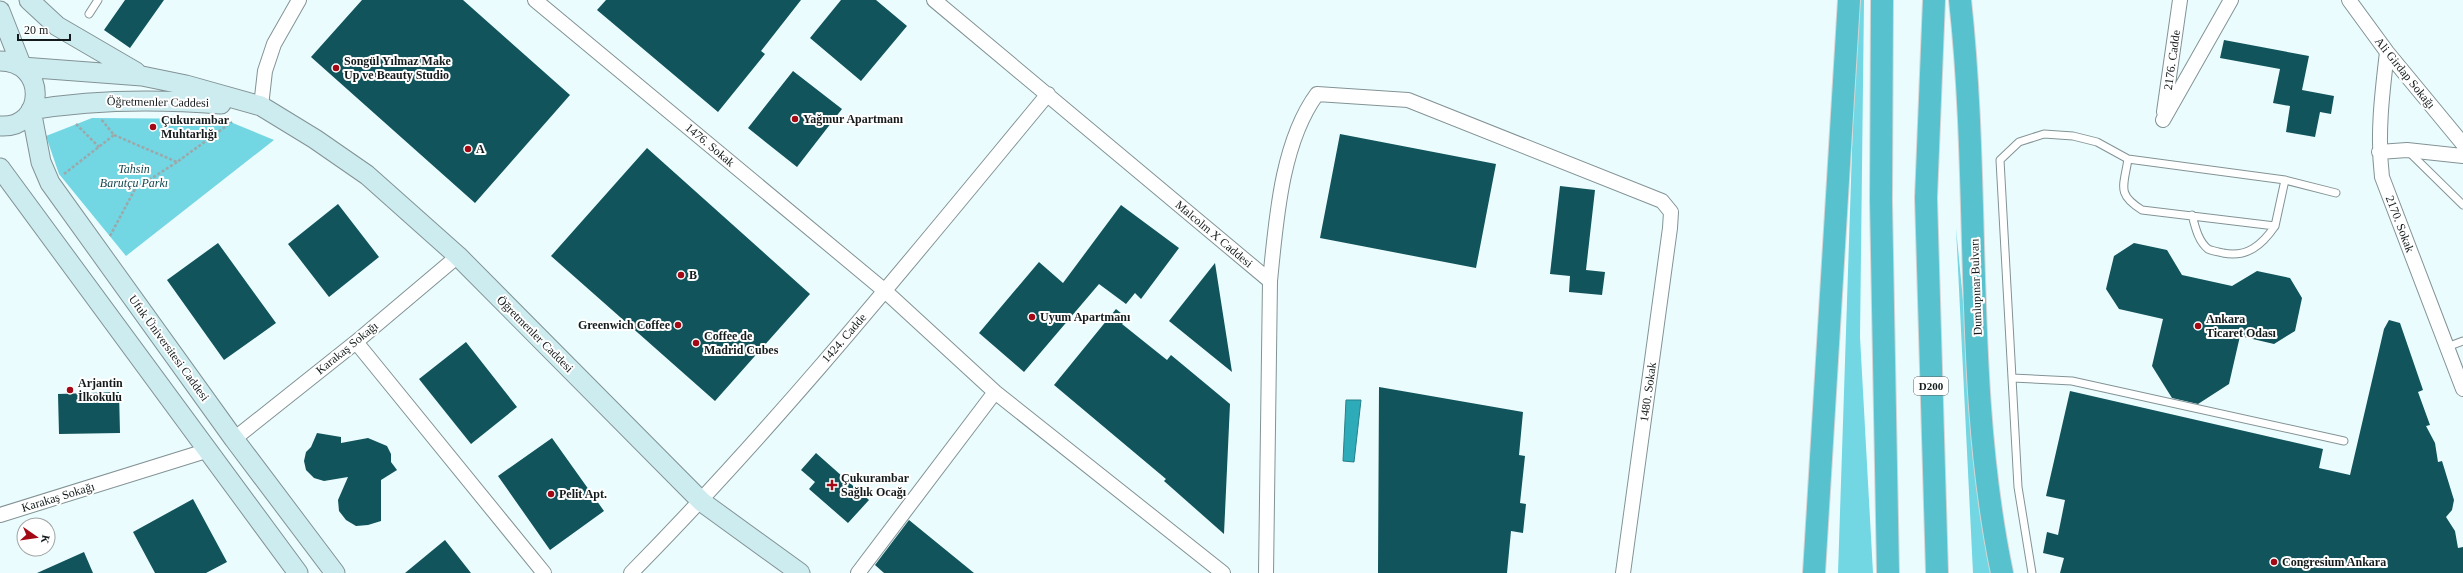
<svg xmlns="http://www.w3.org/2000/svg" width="2463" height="573" font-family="'Times New Roman',serif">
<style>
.green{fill:#72d6e3}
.water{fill:#2dabb9;stroke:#26808a}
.building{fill:#11545b}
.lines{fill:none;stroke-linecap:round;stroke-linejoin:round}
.lane-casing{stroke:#839395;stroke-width:9}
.street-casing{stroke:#839395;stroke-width:16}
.secondary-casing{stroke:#839395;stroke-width:21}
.highway-casing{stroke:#d5d6d6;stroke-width:24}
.path{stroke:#9ca8aa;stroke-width:2.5;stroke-dasharray:3 2;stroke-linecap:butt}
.lane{stroke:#fff;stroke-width:7}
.street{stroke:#fff;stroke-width:14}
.secondary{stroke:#cdecf0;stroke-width:19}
.highway{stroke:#58c1ce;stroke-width:22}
.poi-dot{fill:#a30915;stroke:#fff;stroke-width:1.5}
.labels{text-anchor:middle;stroke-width:4;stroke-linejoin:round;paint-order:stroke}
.shield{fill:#fff;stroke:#5b5f60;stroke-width:1}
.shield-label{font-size:11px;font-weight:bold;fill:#151b1c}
.street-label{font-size:12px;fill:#151b1c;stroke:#fff}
.poi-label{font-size:12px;font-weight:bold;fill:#151b1c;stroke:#fff;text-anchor:start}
.park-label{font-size:12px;font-style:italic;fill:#12474d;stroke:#fff}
</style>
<rect width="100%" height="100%" fill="#ebfcfe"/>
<path class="green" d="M1857,0H1864L1860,337L1873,573H1838Z
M92,118L223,119L274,140L126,256L59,174L46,136Z
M1956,228L1984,517L1995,573H1973Z"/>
<path class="water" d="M1346,400H1361L1354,462L1343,461Z"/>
<path class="building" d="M125,0H164L130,48L104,30Z
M362,0H463L570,95L475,203L311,57Z
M606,0H801L761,51L765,54L718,112L597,10Z
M841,0H876L907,26L861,81L810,38Z
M2224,40L2309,56L2302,90L2334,96L2331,114L2320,112L2315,137L2286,132L2290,106L2273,103L2280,69L2220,58Z
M793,71L842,109L797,167L748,128Z
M1340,134L1496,164L1476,268L1320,238Z
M647,148L810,294L715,401L551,256Z
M1560,186L1595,190L1586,270L1605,272L1602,295L1569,292L1570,276L1550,274Z
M338,204L379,257L329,297L288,244Z
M1121,205L1179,248L1141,299L1135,293L1126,304L1099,284L1024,372L979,333L1039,262L1063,283Z
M218,243L276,323L224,360L167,280Z
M2134,243L2167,250L2182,275L2232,286L2257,271L2290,278L2302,298L2295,331L2274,344L2240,336L2229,384L2198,404L2172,398L2152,366L2163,319L2119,309L2106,289L2114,256Z
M1215,263L1232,372L1169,321Z
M1116,309L1127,318L1122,324L1167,360L1171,355L1230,404L1224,534L1164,481L1166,479L1054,385Z
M2389,320L2400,323L2423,390L2418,392L2430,425L2426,426L2435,443L2438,462L2442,461L2454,500L2452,510L2446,517L2455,531L2458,548L2463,547V573H2060L2064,558L2043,553L2047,532L2058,535L2065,500L2046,496L2070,391L2323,449L2319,468L2350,475L2384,329Z
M466,342L517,407L471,444L419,379Z
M1379,387L1523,412L1519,455L1525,456L1520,503L1526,504L1523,533L1511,531L1507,573H1378Z
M119,392L120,433L59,434L58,394Z
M317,433L341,437V443L368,438L387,446L391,454V462L397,470L381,480V521L368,525L356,526L346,520L339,511L338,500L348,477L324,481L314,478L306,470L304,461L306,452L311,447Z
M552,438L604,511L550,550L498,476Z
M816,453L869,500L848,523L809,489L815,482L801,470Z
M193,499L227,562L206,573H155L133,532Z
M909,520L974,573H884L875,565Z
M445,540L471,573H405Z
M84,552L93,573H37Z"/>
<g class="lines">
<g class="lane-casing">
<path id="lane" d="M89,14L98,0
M2409,152L2463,205
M2128,159C2124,186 2116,194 2142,210L2275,226L2285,180
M2192,215C2195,226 2198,241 2208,249C2212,251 2219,252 2223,253C2247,258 2262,245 2275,226
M2447,347L2463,341
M2012,378L2072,381L2344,441
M2032,573L2018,487L2000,160L2019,142L2044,134L2073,136L2097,142L2128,159L2285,180L2336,193"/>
</g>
<g class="street-casing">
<path id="street" d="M535,0L885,291L995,392L1223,573
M934,0L1270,281L1266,573
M2349,0L2387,52L2463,144
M2387,52C2382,94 2377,135 2382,177L2463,389
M261,106L265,71L274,44L299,0
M2164,112L2180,0
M2163,120L2231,0
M2379,152L2407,150L2463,156
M1270,281C1276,222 1281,143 1317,94L1408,100L1662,201L1671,212L1670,228L1623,573
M356,342L544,573
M234,439L356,342L458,256
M0,515L209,450
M631,573C780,422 913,257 1048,94
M858,573L995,392"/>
</g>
<g class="secondary-casing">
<path id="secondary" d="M29,0L57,26L136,72
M0,11L22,67
M0,61C48,61 46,129 0,126
M22,67L142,76L186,85L261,106L315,139L367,175L458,256L702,502L800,573
M31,110L41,162L50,183L234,439L335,573
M31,110C95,99 157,99 221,104
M0,168L298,573"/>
</g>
<g class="highway-casing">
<path id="highway" d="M1882,0L1881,201L1888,573
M1934,0L1926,198L1937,573
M1960,0C1981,189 1963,387 2002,573
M1814,573L1849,0"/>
</g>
<path class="path" d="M76,124L99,147
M114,135L177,162L232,122
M64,174L114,135L101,119
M110,236L135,189L177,162"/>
<use href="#lane" class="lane"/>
<use href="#street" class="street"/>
<use href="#secondary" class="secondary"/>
<use href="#highway" class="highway"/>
</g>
<g class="poi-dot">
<circle cx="336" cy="68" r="4"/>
<circle cx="795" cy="119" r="4"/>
<circle cx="153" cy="127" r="4"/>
<circle cx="468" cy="149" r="4"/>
<circle cx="681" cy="275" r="4"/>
<circle cx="1032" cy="317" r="4"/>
<circle cx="678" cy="325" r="4"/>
<circle cx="2198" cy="326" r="4"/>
<circle cx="696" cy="343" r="4"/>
<circle cx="70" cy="390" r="4"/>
<path d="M830 479h4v4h4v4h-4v4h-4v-4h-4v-4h4z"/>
<circle cx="551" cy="494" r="4"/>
<circle cx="2274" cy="562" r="4"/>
</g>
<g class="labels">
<rect class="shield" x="1914" y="377" width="34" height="18" rx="3"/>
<g class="shield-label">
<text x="1931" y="390">D200</text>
</g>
<g class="street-label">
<text transform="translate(2172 60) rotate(-82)" y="4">2176. Cadde</text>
<text transform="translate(2405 73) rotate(51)" y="4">Ali Girdap Sokağı</text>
<text transform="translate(158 102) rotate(1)" y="4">Öğretmenler Caddesi</text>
<text transform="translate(710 145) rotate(40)" y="4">1476. Sokak</text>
<text transform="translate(2400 224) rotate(69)" y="4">2170. Sokak</text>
<text transform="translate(1214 234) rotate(40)" y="4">Malcolm X Caddesi</text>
<text transform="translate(1976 287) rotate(-92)" y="4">Dumlupınar Bulvarı</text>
<text transform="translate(535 334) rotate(45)" y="4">Öğretmenler Caddesi</text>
<text transform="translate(844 338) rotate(-49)" y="4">1424. Cadde</text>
<text transform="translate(169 348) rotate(54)" y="4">Ufuk Üniversitesi Caddesi</text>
<text transform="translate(347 348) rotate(-39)" y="4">Karakaş Sokağı</text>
<text transform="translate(1648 392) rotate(-82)" y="4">1480. Sokak</text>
<text transform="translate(58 497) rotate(-17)" y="4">Karakaş Sokağı</text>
</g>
<g class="poi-label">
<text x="344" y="65">Songül Yılmaz Make<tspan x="344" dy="14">Up ve Beauty Studio</tspan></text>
<text x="803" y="123">Yağmur Apartmanı</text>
<text x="161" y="124">Çukurambar<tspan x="161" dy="14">Muhtarlığı</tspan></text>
<text x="476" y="153">A</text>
<text x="689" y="279">B</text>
<text x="1040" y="321">Uyum Apartmanı</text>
<text x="2206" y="323">Ankara<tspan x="2206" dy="14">Ticaret Odası</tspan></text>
<text x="670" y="329" text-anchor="end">Greenwich Coffee</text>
<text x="704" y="340">Coffee de<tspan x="704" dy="14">Madrid Cubes</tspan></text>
<text x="78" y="387">Arjantin<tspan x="78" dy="14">İlkokulu</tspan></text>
<text x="841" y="482">Çukurambar<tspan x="841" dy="14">Sağlık Ocağı</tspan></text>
<text x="559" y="498">Pelit Apt.</text>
<text x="2282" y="566">Congresium Ankara</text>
</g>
<g class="park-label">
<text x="134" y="173">Tahsin<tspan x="134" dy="14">Barutçu Parkı</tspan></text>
</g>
</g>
<g transform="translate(36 537) rotate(103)"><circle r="19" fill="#ffffff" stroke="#a1a4a4"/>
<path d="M0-3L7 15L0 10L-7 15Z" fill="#a30915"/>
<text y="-6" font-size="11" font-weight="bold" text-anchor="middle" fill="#151b1c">K</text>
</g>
<path d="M18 34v6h52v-6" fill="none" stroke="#151b1c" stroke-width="2"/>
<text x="24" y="34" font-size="12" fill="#151b1c" stroke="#ffffff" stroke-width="3" paint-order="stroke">20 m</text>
</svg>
